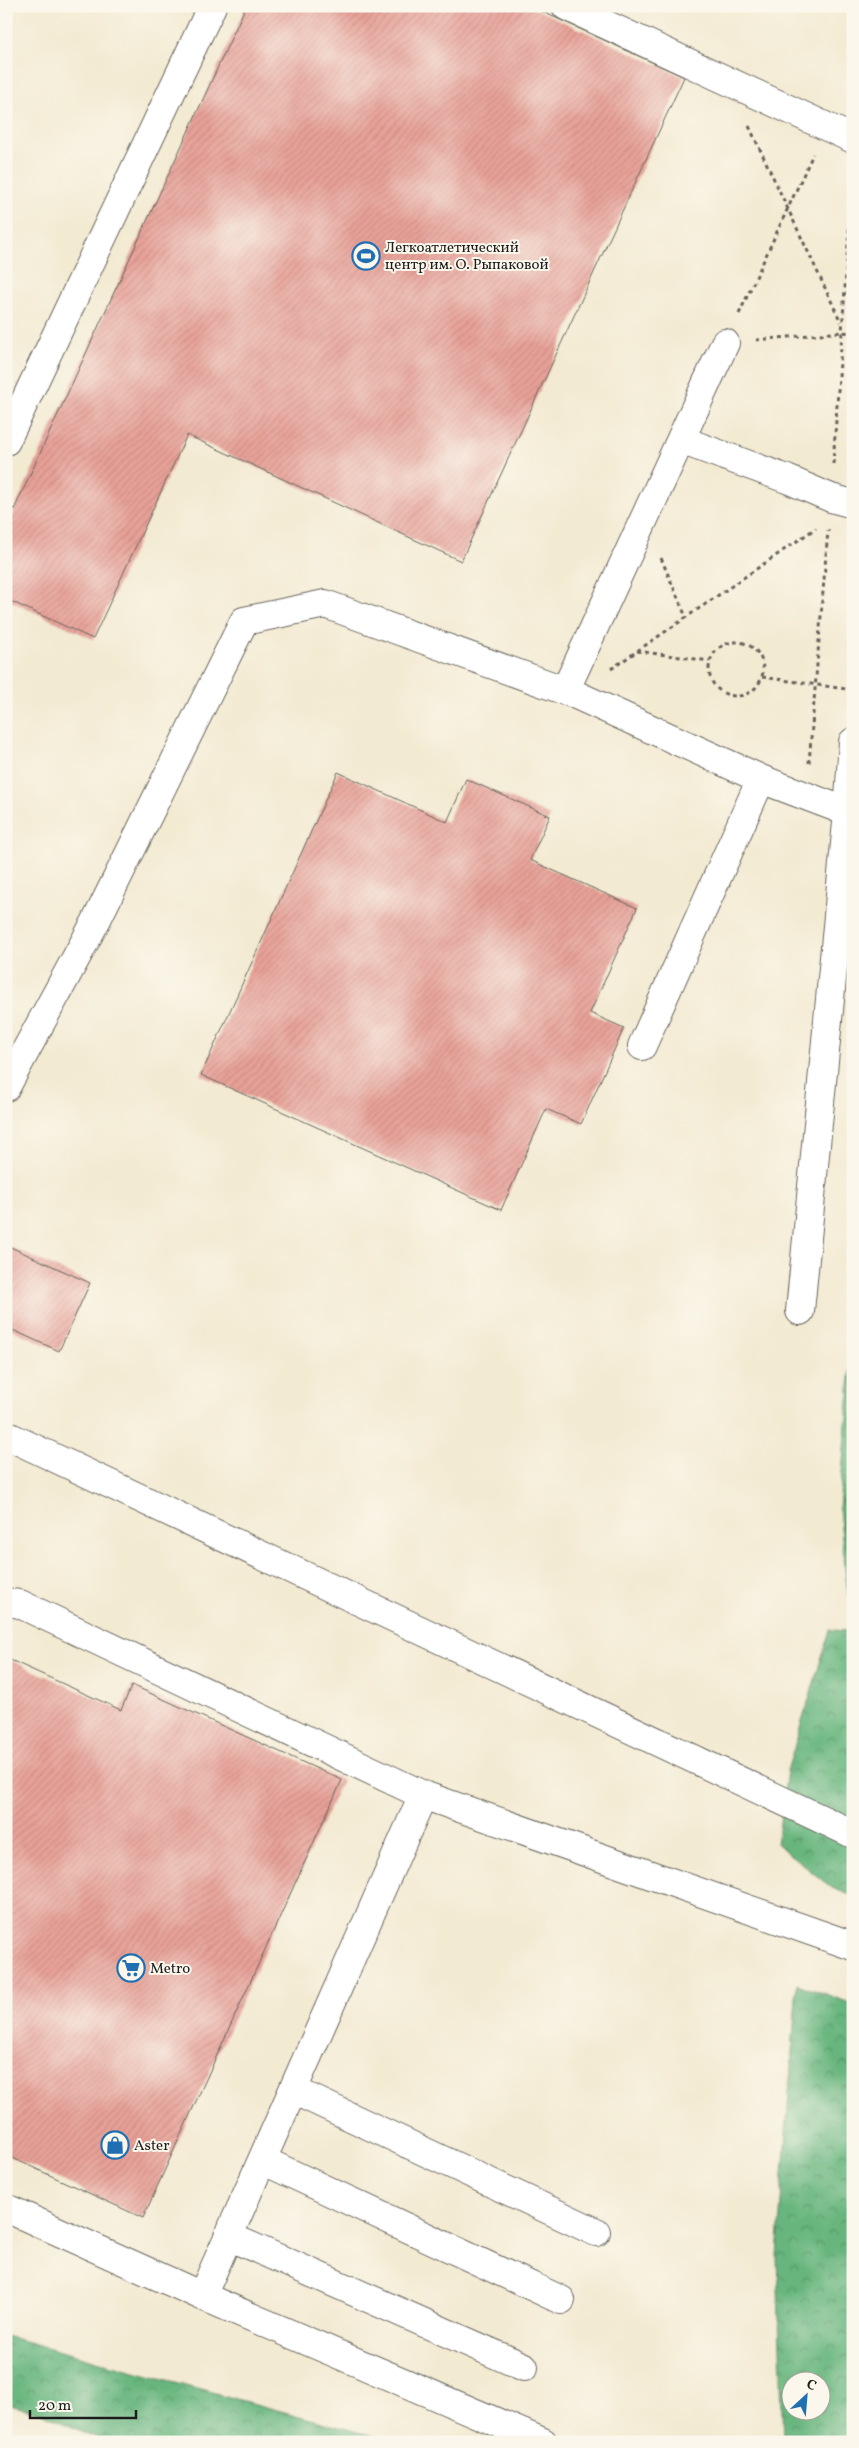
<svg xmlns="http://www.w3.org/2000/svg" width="859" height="2448" font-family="Vollkorn,serif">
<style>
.forest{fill:url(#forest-crowns);stroke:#42694d;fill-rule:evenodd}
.building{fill:url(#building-hatch)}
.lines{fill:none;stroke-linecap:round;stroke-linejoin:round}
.minor-casing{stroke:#67645c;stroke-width:30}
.path{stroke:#67645c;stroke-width:3;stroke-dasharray:4 4;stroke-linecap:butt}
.minor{stroke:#fff;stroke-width:28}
.labels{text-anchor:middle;stroke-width:4;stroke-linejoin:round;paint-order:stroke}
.poi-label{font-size:15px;fill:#1c1c1c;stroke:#fbf7ec;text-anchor:start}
</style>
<defs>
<pattern id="forest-crowns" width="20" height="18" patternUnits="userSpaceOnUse" patternTransform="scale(1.25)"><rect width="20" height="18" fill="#68b67e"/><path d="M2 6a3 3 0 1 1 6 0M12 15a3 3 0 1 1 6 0" fill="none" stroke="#559366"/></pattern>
<pattern id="building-hatch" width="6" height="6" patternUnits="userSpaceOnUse" patternTransform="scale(1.25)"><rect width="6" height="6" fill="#e8a198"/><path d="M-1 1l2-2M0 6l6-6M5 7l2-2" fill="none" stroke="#c68a82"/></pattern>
</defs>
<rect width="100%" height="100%" fill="#fbf7ec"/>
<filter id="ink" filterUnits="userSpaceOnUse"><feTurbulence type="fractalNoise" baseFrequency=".02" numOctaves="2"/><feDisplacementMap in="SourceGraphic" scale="10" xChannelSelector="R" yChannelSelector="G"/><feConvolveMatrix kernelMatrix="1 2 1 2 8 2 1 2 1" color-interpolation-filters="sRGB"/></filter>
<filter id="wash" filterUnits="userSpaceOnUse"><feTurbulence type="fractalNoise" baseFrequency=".0096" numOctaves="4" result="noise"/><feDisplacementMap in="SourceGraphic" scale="20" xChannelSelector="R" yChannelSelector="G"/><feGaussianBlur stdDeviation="1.12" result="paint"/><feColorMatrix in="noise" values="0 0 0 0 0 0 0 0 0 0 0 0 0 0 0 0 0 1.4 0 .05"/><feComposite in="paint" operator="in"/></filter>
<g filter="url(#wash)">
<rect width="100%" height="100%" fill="#f3ead2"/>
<path class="forest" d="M853,1342V1597L848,1595L839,1508Z
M830,1630L853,1631V1896L832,1888L777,1844L787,1771Z
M797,1984L853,2004V2442H783L777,2256ZM792,2380H822V2410H792Z
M6,2336L380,2438L390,2442H106L41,2413L6,2404Z"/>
<g id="blocks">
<path class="building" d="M246,6H530L684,77L461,561L187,435L93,639L6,599V527Z
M338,772L447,822L466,779L550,816L530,860L637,908L590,1013L624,1028L581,1124L546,1109L501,1210L201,1075Z
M6,1245L90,1283L59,1351L6,1327Z
M6,1658L121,1710L132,1685L342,1780L143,2218L6,2155Z"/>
</g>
</g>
<g filter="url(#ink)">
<use href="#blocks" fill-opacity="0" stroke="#67645c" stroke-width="1"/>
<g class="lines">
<g class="minor-casing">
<path id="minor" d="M566,6L853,139
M681,440L787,479L831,498L853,504
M6,441L212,6
M565,691L725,343
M642,1046L761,779
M6,1087L96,921L244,621L325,604L574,694L761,779L848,812
M800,1311L848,812L853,742
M6,1435L853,1834
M6,1602L20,1604L423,1795
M293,2090L596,2232
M262,2160L561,2300
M6,2208L202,2296
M228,2236L524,2367
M543,2442L202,2296L423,1795L853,1946"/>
</g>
<path class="path" d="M749,126L841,322
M739,314L813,154
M756,340L842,332L853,333
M833,464L853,171
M661,558L686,617
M709 669a27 27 0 1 1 54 0a27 27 0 1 1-54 0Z
M637,651L710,661
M611,669L816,528
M762,677L853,690
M809,763L828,530"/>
<use href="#minor" class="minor"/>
</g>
</g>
<defs>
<g id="stadium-ring" transform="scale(1.4375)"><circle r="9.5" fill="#fbf7ec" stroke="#1f6fb2" stroke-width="1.5"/><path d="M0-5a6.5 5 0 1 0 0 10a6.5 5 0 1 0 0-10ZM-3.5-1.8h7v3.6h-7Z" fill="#1f6fb2"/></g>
<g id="supermarket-ring" transform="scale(1.4375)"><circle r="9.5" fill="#fbf7ec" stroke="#1f6fb2" stroke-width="1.5"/><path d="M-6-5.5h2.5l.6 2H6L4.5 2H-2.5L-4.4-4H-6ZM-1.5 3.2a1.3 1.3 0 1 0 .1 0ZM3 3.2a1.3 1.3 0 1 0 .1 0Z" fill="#1f6fb2"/></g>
<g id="shop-ring" transform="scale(1.4375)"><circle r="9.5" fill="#fbf7ec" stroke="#1f6fb2" stroke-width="1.5"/><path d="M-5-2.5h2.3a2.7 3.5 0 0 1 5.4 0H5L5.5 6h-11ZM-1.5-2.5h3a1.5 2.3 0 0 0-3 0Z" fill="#1f6fb2"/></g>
</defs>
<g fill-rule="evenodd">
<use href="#stadium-ring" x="366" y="256"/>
<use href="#supermarket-ring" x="131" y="1968"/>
<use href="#shop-ring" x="115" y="2145"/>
</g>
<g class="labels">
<g class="poi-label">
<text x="385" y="252">Легкоатлетический<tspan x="385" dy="17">центр им. О. Рыпаковой</tspan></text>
<text x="150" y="1973">Metro</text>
<text x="134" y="2150">Aster</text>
</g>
</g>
<rect width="859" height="2448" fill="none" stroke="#fbf7ec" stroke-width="25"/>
<g transform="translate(806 2396) rotate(26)"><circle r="24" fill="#fbf7ec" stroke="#a29f99"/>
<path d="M0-4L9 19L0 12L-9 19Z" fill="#1f6fb2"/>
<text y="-8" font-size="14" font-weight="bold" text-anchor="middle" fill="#1c1c1c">С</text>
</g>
<path d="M30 2410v8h106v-8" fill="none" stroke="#1c1c1c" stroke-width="2.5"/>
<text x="38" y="2410" font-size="15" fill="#1c1c1c" stroke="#fbf7ec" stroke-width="4" paint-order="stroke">20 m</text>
</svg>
